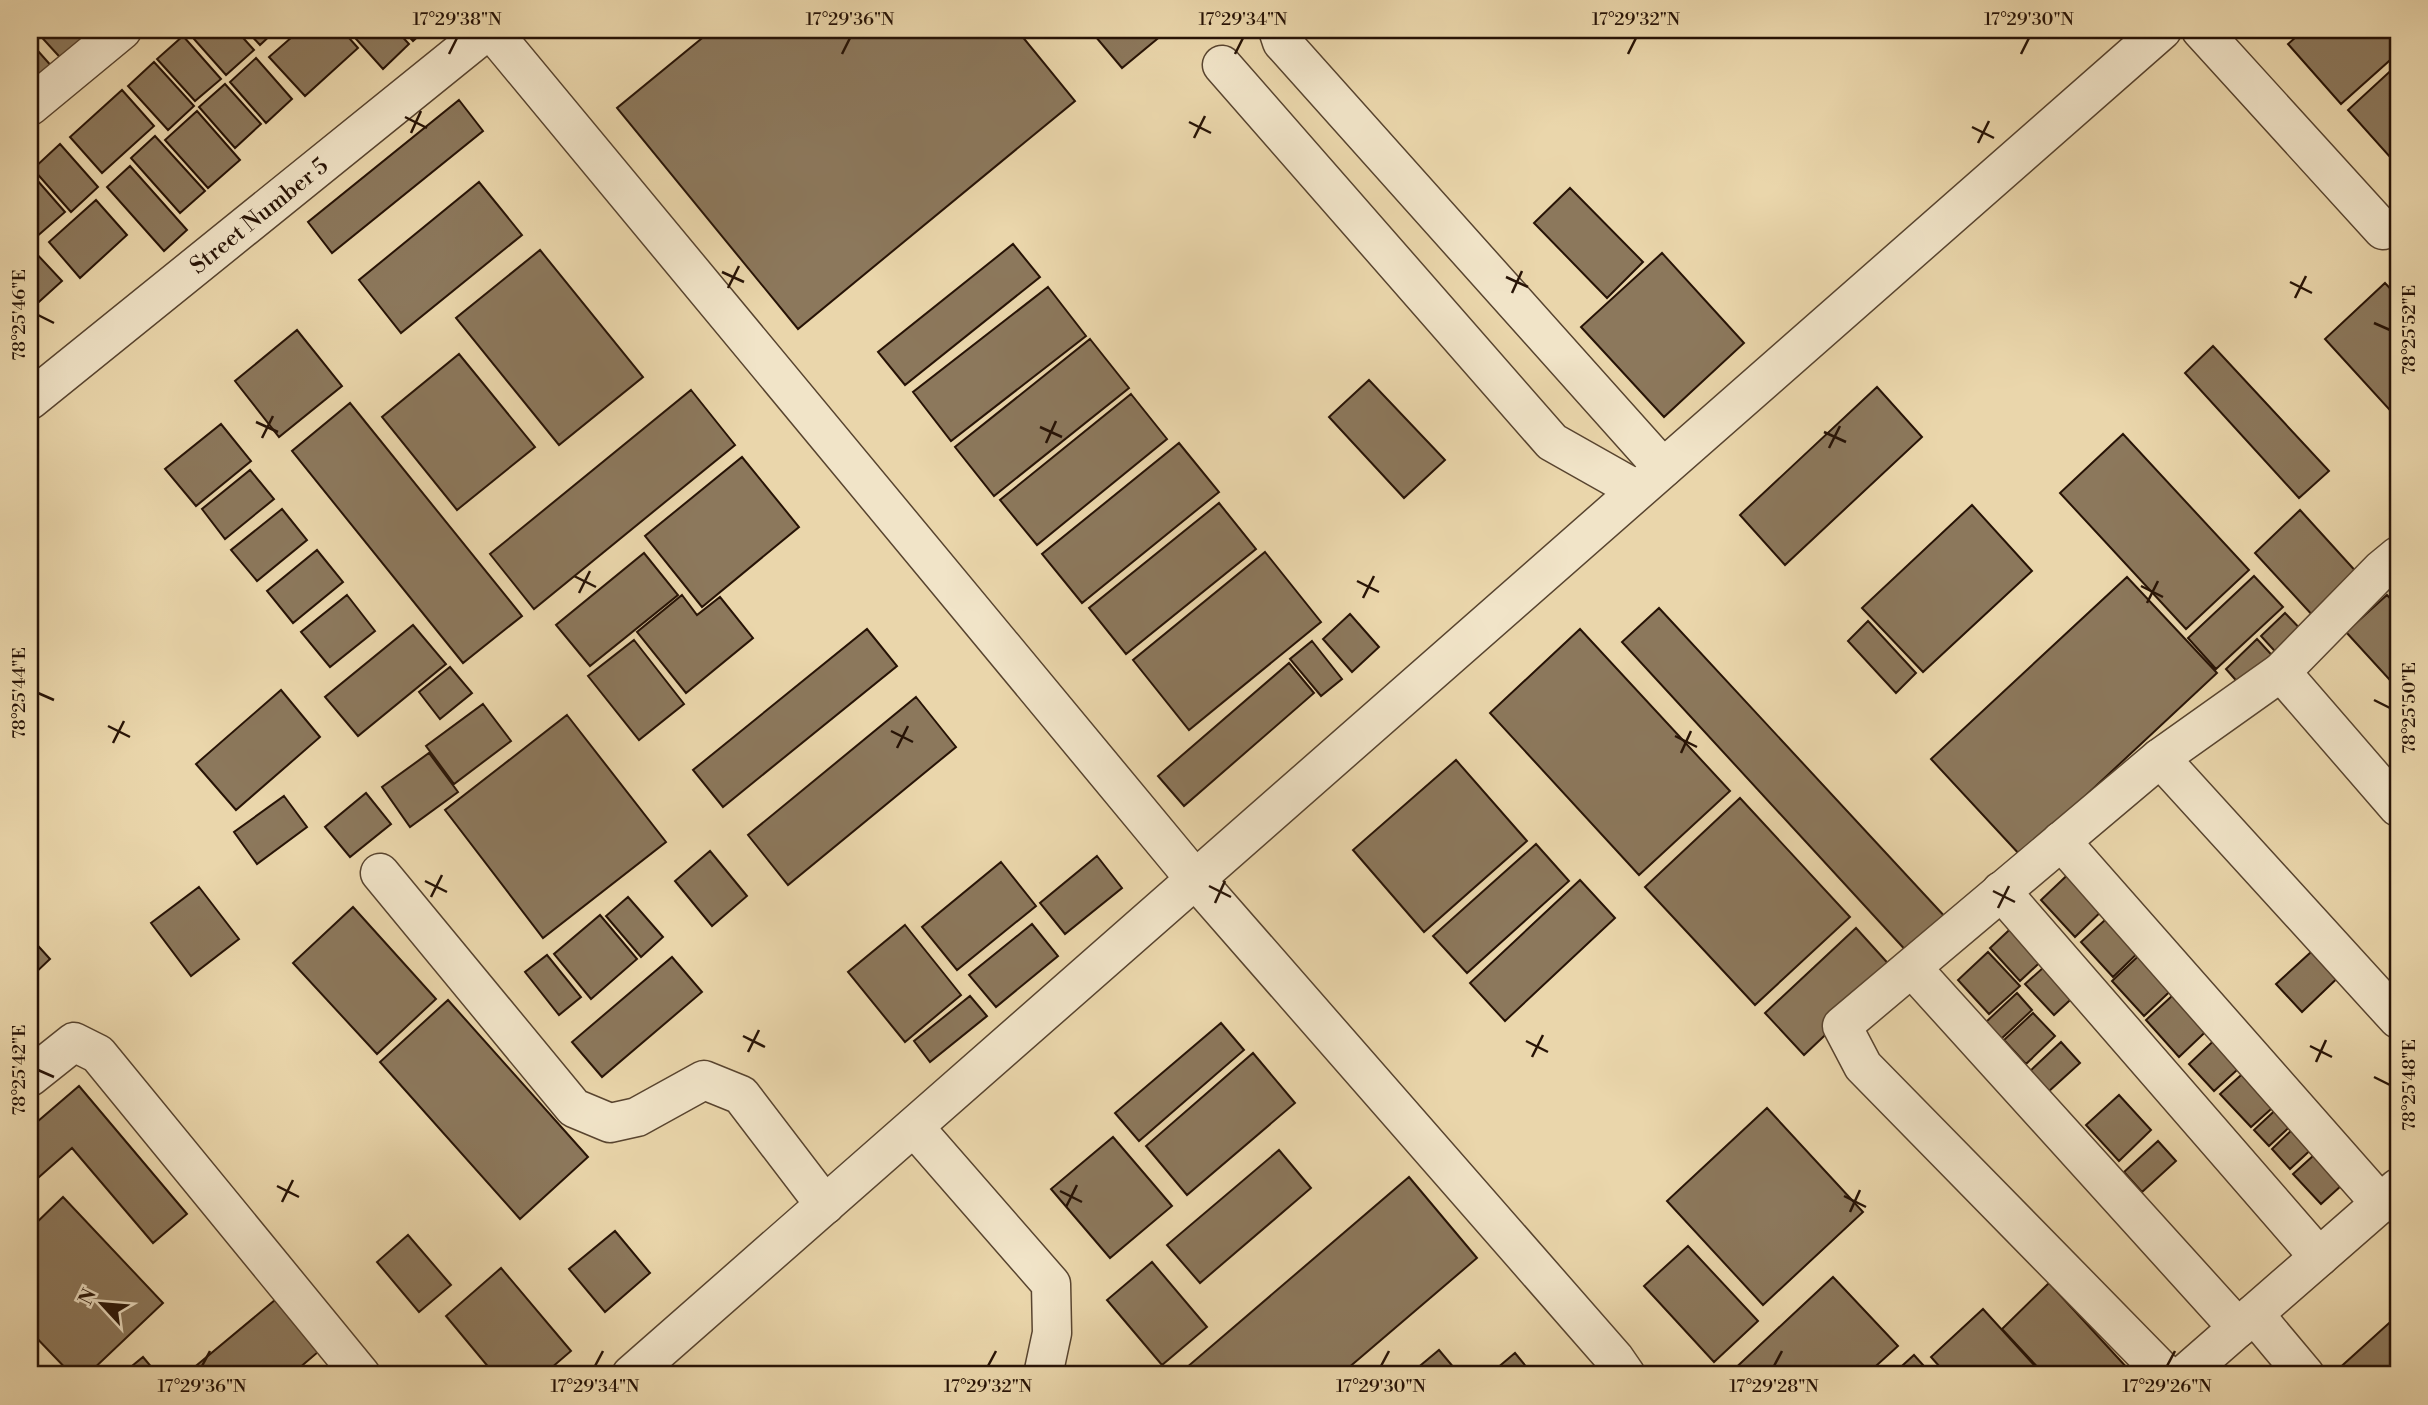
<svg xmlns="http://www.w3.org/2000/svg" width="2428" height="1405" font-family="'Libre Bodoni',serif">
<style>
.building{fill:#8c785c;stroke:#271306;stroke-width:2}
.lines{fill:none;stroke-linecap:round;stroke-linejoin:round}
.minor-casing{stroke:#58442f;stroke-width:41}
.minor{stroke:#f1e4c8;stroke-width:38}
.ticks{fill:none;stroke:#271306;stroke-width:2.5}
.labels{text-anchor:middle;stroke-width:6;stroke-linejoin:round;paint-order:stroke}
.street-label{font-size:23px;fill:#271306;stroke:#f1e4c8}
.neatline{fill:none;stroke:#271306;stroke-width:2.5}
.ticks-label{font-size:18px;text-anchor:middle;fill:#271306}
</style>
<rect width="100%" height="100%" fill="#ead6ab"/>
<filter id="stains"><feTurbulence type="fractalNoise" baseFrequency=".00286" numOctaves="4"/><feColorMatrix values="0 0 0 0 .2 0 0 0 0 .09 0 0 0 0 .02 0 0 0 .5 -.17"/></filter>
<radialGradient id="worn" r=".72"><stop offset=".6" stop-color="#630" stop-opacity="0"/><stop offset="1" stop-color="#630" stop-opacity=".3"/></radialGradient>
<path class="building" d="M35,30H79L91,43L67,65Z
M186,30H236L254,50L226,75Z
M246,30H276L260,45Z
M300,30H342L358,48L305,96L269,57Z
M348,30H396L409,44L383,69Z
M403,30H425L413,41Z
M712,30H1017L1075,101L798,329L617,108Z
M1090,30H1168L1122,68Z
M2304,30H2397L2398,53L2341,104L2288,44Z
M183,36L221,79L195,101L157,59Z
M30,42L54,69L30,91Z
M256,58L292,99L266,123L230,82Z
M154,62L194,106L168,130L128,86Z
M2398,64V166L2348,110Z
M225,84L261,124L235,148L199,107Z
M122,90L154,126L102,173L70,137Z
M459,100L483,131L332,253L308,222Z
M197,111L240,160L208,188L165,140Z
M155,136L205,191L180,213L131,158Z
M60,144L98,187L71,212L33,169Z
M130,166L187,230L164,251L107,187Z
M30,172L65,212L35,238L30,232Z
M479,182L522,235L401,333L359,280Z
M1570,188L1643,262L1607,298L1534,223Z
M96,200L127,235L80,278L49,242Z
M1013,244L1040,277L905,385L878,352Z
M33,250L62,281L30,310V253Z
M540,250L643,377L559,445L456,318Z
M1662,253L1744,343L1664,417L1581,327Z
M2385,283L2398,297V419L2325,339Z
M1048,287L1086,336L951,441L913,392Z
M297,330L342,386L279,437L235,381Z
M1090,339L1129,388L994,496L955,447Z
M2213,346L2329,471L2299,498L2185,373Z
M459,354L535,447L457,510L382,417Z
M1369,380L1445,460L1404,498L1329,417Z
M1877,387L1922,437L1785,565L1740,515Z
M691,390L735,445L534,609L490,554Z
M1131,394L1167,439L1037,545L1000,500Z
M350,403L522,616L463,663L292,451Z
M221,424L251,461L196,506L165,469Z
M2123,434L2249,570L2186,629L2060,493Z
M1179,443L1219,492L1082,603L1042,554Z
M742,457L799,527L702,607L645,536Z
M250,470L274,499L225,539L202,509Z
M1219,503L1256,549L1126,654L1089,608Z
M1972,505L2032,571L1923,672L1862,608Z
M282,509L307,540L257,581L231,550Z
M2300,510L2360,576L2315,618L2255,553Z
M317,550L343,582L293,623L267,591Z
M1265,552L1321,622L1189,730L1133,660Z
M644,553L678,595L590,666L556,625Z
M2254,576L2283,607L2216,669L2188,638Z
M2127,577L2217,673L2021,856L1931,759Z
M347,595L375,631L330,667L301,632Z
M682,595L697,615L720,597L753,638L686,693L637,632Z
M2387,595L2398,607V670L2389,679L2346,632Z
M1659,608L1948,920L1910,955L1622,642Z
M2285,613L2308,637L2283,660L2261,636Z
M1350,614L1379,647L1352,672L1323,639Z
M1868,621L1916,673L1896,693L1848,641Z
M413,625L446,664L358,736L325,697Z
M867,629L897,666L723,807L693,770Z
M1580,629L1730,791L1639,875L1490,713Z
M2257,639L2280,664L2248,694L2226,669Z
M634,640L684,704L639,740L588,676Z
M1312,641L1342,679L1321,696L1290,659Z
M1289,663L1314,693L1184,806L1158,776Z
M450,667L472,693L440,719L419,692Z
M281,690L320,737L236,810L196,764Z
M916,697L956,747L788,885L748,835Z
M483,704L511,741L454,784L426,746Z
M567,715L666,842L543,938L445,810Z
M429,753L458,792L410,827L382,787Z
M1456,760L1527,841L1424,932L1353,850Z
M366,793L391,824L350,857L325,827Z
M284,796L307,827L257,864L234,832Z
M1740,798L1850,917L1755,1005L1645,887Z
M1536,844L1569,881L1467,973L1433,936Z
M710,851L747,896L712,926L675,881Z
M1097,856L1122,888L1065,934L1040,903Z
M1001,862L1036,906L957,970L922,927Z
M2078,865L2112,901L2075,937L2041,900Z
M1580,880L1615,918L1505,1021L1470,983Z
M199,887L239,939L191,976L151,923Z
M628,897L663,937L641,957L606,916Z
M353,907L436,999L377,1054L293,963Z
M2117,909L2148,943L2113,977L2081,942Z
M600,915L637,959L591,999L554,954Z
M2021,919L2051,952L2020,981L1990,948Z
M1032,924L1058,956L996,1007L969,975Z
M905,925L961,995L905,1042L848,972Z
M1856,928L1894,970L1804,1055L1765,1013Z
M30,937L50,959L30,978Z
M2322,942L2347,969L2302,1012L2276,984Z
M2150,945L2182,980L2144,1016L2112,981Z
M1988,952L2020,986L1989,1014L1958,980Z
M547,955L581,997L559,1015L525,972Z
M672,957L702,992L602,1077L572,1042Z
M2053,959L2081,990L2054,1015L2025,984Z
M2185,984L2218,1020L2179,1057L2146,1020Z
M2017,993L2032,1010L2001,1039L1986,1022Z
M970,996L987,1016L930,1062L914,1041Z
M448,1000L588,1157L520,1219L380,1062Z
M2033,1013L2055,1036L2026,1064L2004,1040Z
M1221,1023L1244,1050L1139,1141L1115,1113Z
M2223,1032L2248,1060L2214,1091L2189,1064Z
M2061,1042L2080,1063L2048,1092L2029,1072Z
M1253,1053L1295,1103L1187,1195L1146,1146Z
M2249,1068L2280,1101L2251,1127L2220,1094Z
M79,1086L187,1214L153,1243L72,1148L30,1185V1128Z
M2119,1095L2151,1130L2119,1161L2086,1125Z
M2283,1103L2298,1119L2269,1146L2254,1130Z
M1767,1108L1863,1212L1763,1305L1667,1201Z
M2297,1125L2316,1145L2290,1169L2272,1149Z
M1113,1137L1172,1206L1110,1258L1051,1189Z
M2158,1141L2176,1161L2142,1192L2124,1172Z
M2324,1146L2352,1176L2321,1204L2293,1174Z
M1279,1150L1311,1188L1200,1283L1167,1245Z
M1409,1177L1477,1258L1340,1375H1192L1186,1368Z
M63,1197L163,1303L87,1375H72L30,1331V1229Z
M615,1231L650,1273L605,1312L569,1269Z
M408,1235L451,1285L419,1312L377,1262Z
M1688,1246L1758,1321L1714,1362L1644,1286Z
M1152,1262L1207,1327L1162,1365L1107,1300Z
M501,1268L571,1351L543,1375H495L446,1316Z
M1833,1277L1898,1346L1866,1375H1728Z
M2049,1283L2129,1370L2123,1375H2045L2002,1329Z
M275,1300L318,1352L291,1375H185Z
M1983,1309L2043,1375H1947L1931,1357Z
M2398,1315V1375H2337L2334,1373Z
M1439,1350L1460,1375H1409Z
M1515,1353L1533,1375H1489Z
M1914,1355L1932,1375H1892Z
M143,1357L158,1375H121Z"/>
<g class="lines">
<g class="minor-casing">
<g id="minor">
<path d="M491,30L1195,879L1615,1359L1626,1375"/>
<path d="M1278,30L1282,42L1663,468"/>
<path d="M2201,30L2383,230"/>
<path d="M1222,65L1552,442L1637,490"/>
<path d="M30,106L122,30"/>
<path id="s1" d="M30,400L488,30"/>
<path d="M2281,672L2398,807"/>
<path d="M2160,758L2398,1019"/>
<path d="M2061,841L2381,1204"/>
<path d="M380,873L574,1108L610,1123L637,1117L704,1080L741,1095L825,1205"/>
<path d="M2001,891L2319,1257"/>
<path d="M1912,968L2238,1328"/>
<path d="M30,1077L74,1042L98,1054L361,1375"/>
<path d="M914,1127L1051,1284L1052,1333L1043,1375"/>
<path d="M2254,1314L2305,1375"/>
<path d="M631,1375L2162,30"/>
<path d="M2166,1375L1863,1066L1842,1026L2160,758L2281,672L2381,570L2398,556"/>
<path d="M2184,1375L2398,1188"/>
</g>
</g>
<use href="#minor" class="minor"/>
</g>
<path class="ticks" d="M449,54L457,38M842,54L850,38M1235,54L1243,38M1628,54L1636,38M2021,54L2029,38M405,117L427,128M1189,122L1211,133M1972,127L1994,138M411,133L421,111M1194,138L1205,116M1978,143L1989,121M722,272L744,282M1506,277L1528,287M2290,282L2312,293M728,288L739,266M1512,293L1522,271M2295,298L2306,276M38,315L54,323M2374,323L2390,330M256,422L278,432M1040,427L1062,437M1824,432L1846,442M262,438L273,416M1046,443L1056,421M1829,448L1840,426M574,576L596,587M1357,581L1379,592M2141,586L2163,597M579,593L590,571M1363,598L1374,576M2147,603L2158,581M38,693L54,700M2374,700L2390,708M108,726L130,737M891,731L913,742M1675,736L1697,747M113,743L124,721M897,748L908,726M1681,753L1691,731M425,881L447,892M1209,886L1231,897M1993,891L2015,902M431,897L442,875M1215,903L1225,881M1998,908L2009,886M743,1036L765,1047M1526,1041L1548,1052M2310,1046L2332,1057M748,1052L759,1030M1532,1057L1543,1035M2316,1062L2326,1040M38,1070L54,1077M2374,1077L2390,1085M277,1186L299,1197M1060,1191L1082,1202M1844,1196L1866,1207M282,1202L293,1180M1066,1207L1077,1185M1850,1212L1860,1190M202,1366L210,1351M595,1366L603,1351M988,1366L996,1351M1381,1366L1389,1351M1774,1366L1782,1351M2167,1366L2175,1351"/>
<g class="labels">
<g class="street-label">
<text dy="8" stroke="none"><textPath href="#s1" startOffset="294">Street Number 5</textPath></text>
</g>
</g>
<rect width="2428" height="1405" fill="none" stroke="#ead6ab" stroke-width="77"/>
<g transform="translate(102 1304) rotate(296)" stroke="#f1e4c8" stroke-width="5" paint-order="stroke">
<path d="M0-5L12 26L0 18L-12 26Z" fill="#271306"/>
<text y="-10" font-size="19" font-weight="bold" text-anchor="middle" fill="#271306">N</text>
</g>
<rect x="38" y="38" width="2352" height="1328" class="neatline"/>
<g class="ticks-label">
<text x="457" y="25">17°29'38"N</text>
<text x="850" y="25">17°29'36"N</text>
<text x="1243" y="25">17°29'34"N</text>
<text x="1636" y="25">17°29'32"N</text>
<text x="2029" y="25">17°29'30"N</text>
<text transform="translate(19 315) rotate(-90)" y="6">78°25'46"E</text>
<text transform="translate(2409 330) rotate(-90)" y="6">78°25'52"E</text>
<text transform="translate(19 693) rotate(-90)" y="6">78°25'44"E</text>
<text transform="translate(2409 708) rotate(-90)" y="6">78°25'50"E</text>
<text transform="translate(19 1070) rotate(-90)" y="6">78°25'42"E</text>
<text transform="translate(2409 1085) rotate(-90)" y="6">78°25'48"E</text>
<text x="202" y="1392">17°29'36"N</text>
<text x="595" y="1392">17°29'34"N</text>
<text x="988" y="1392">17°29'32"N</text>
<text x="1381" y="1392">17°29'30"N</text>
<text x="1774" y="1392">17°29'28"N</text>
<text x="2167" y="1392">17°29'26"N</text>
</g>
<rect width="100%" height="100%" filter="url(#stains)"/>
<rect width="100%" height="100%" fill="url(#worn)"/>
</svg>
